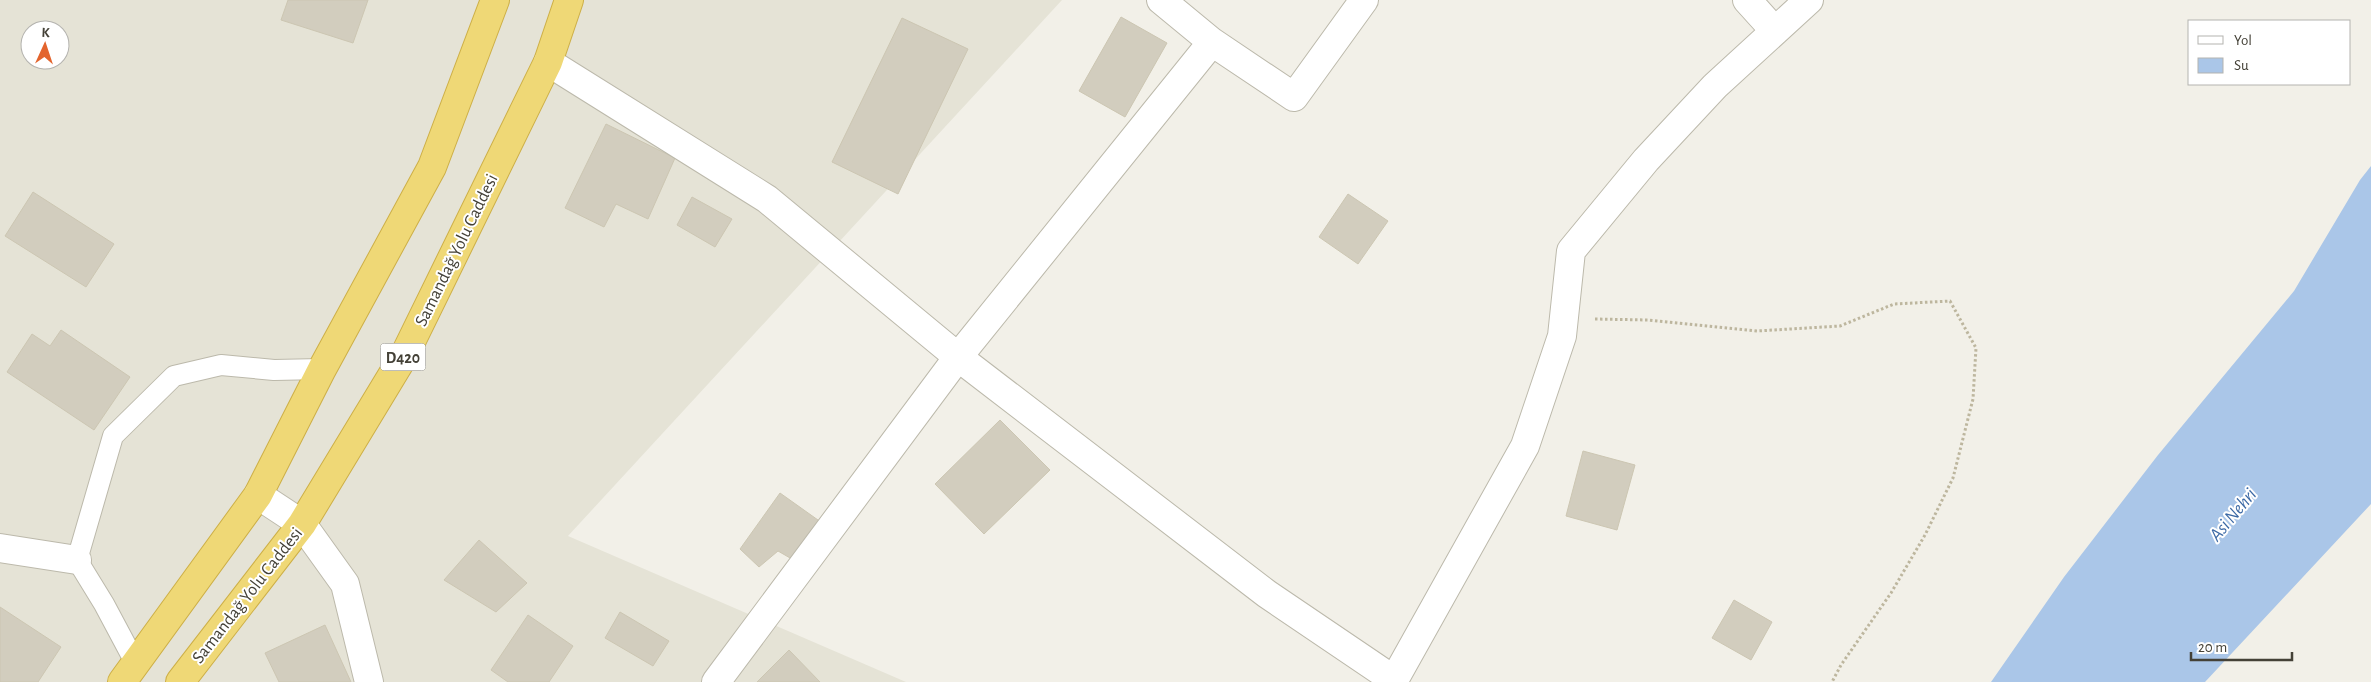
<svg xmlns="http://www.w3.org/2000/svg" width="2371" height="682" font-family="'Alegreya Sans',sans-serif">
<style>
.residential{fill:#e5e3d6;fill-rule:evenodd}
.water{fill:#aac6e8}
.building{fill:#d2cdbe;stroke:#ccc6b2}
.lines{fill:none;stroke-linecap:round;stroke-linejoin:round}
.lane-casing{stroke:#bcb9ab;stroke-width:22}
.street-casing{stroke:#bcb9ab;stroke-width:30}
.highway-casing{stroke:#cdaf47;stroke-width:30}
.path{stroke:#bdb69e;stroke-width:3;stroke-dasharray:2.5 2.5;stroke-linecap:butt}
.lane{stroke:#fff;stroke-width:20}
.street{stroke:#fff;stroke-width:28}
.highway{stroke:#efd876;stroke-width:28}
.labels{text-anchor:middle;stroke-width:4;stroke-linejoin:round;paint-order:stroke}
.shield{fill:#fff;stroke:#7c7a73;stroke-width:1}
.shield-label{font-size:16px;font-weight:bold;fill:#444137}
.street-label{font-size:18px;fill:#444137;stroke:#fff}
.water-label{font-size:19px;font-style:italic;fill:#3c69a5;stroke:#fff}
</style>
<rect width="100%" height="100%" fill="#f2f0e8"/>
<path class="residential" d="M0,0H1062L568,536L906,682H0ZM30,30H60V60H30Z"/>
<path class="water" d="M2371,166V504L2205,682H1991L2064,577L2158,455L2294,291L2360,180Z"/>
<path class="building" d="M288,0H368L353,43L281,20Z
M1121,17L1167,43L1125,117L1079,91Z
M902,18L968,49L898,194L832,162Z
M606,124L675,158L648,219L616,204L604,227L565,208Z
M33,192L114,244L86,287L5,236Z
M1348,194L1388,221L1358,264L1319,237Z
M692,197L732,219L715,247L677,225Z
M61,330L130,377L94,430L7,372L32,334L50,346Z
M1000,420L1050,470L984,534L935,484Z
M1583,451L1635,465L1617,530L1566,516Z
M780,493L825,525L797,562L778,551L759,567L740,549Z
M479,540L527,583L496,612L444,580Z
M1734,600L1772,622L1751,660L1712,638Z
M0,607L61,647L38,682H0Z
M620,612L669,641L653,666L605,638Z
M528,615L573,646L549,682H508L491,670Z
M325,625L351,682H279L265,653Z
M789,650L820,682H757Z"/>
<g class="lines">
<g class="lane-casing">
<path id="lane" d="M136,664L104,604L77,560L113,436L174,376L221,365L274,370L322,369"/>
</g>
<g class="street-casing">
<path id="street" d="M1747,0L1775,31
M1212,42L1294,97L1364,0
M548,62L767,199L958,357L1267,594L1394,680
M258,495L302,524L345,584L369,682
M0,548L77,560
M716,682L958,357L1212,42L1161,0
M1393,682L1525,446L1562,336L1571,251L1646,160L1715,86L1809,0"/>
</g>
<g class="highway-casing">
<path id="highway" d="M122,682L258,495L322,369L432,167L495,0
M180,682L302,524L405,354L548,62L569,0"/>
</g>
<path class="path" d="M1595,319L1648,320L1757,331L1840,326L1894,304L1950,301L1976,348L1973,399L1953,478L1925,535L1891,593L1841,665L1832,682"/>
<use href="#lane" class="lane"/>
<use href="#street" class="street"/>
<use href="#highway" class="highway"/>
</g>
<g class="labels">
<rect class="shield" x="380.5" y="343.5" width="45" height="27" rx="4"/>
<g class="shield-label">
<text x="403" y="363">D420</text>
</g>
<g class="street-label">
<text transform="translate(456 250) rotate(-64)" y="6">Samandağ Yolu Caddesi</text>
<text transform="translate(247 595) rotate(-52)" y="6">Samandağ Yolu Caddesi</text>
</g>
<g class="water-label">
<text transform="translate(2232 514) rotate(-50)" y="7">Asi Nehri</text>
</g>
</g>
<rect x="2188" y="20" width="162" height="65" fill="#ffffff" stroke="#b4b3af"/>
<rect x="2198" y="36" width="25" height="8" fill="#ffffff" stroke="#b4b3af"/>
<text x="2234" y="45" font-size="15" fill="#444137">Yol</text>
<rect x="2198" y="58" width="25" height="15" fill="#aac6e8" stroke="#b4b3af"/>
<text x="2234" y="70" font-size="15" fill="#444137">Su</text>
<g transform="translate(45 45) rotate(3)"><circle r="24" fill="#ffffff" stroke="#b4b3af"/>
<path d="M0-4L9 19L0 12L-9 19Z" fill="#e3642d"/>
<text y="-8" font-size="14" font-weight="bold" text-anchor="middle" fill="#444137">K</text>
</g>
<path d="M2191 652v8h101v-8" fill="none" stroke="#444137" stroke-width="2.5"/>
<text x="2198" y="652" font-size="15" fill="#444137" stroke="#ffffff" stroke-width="4" paint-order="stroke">20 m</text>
</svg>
